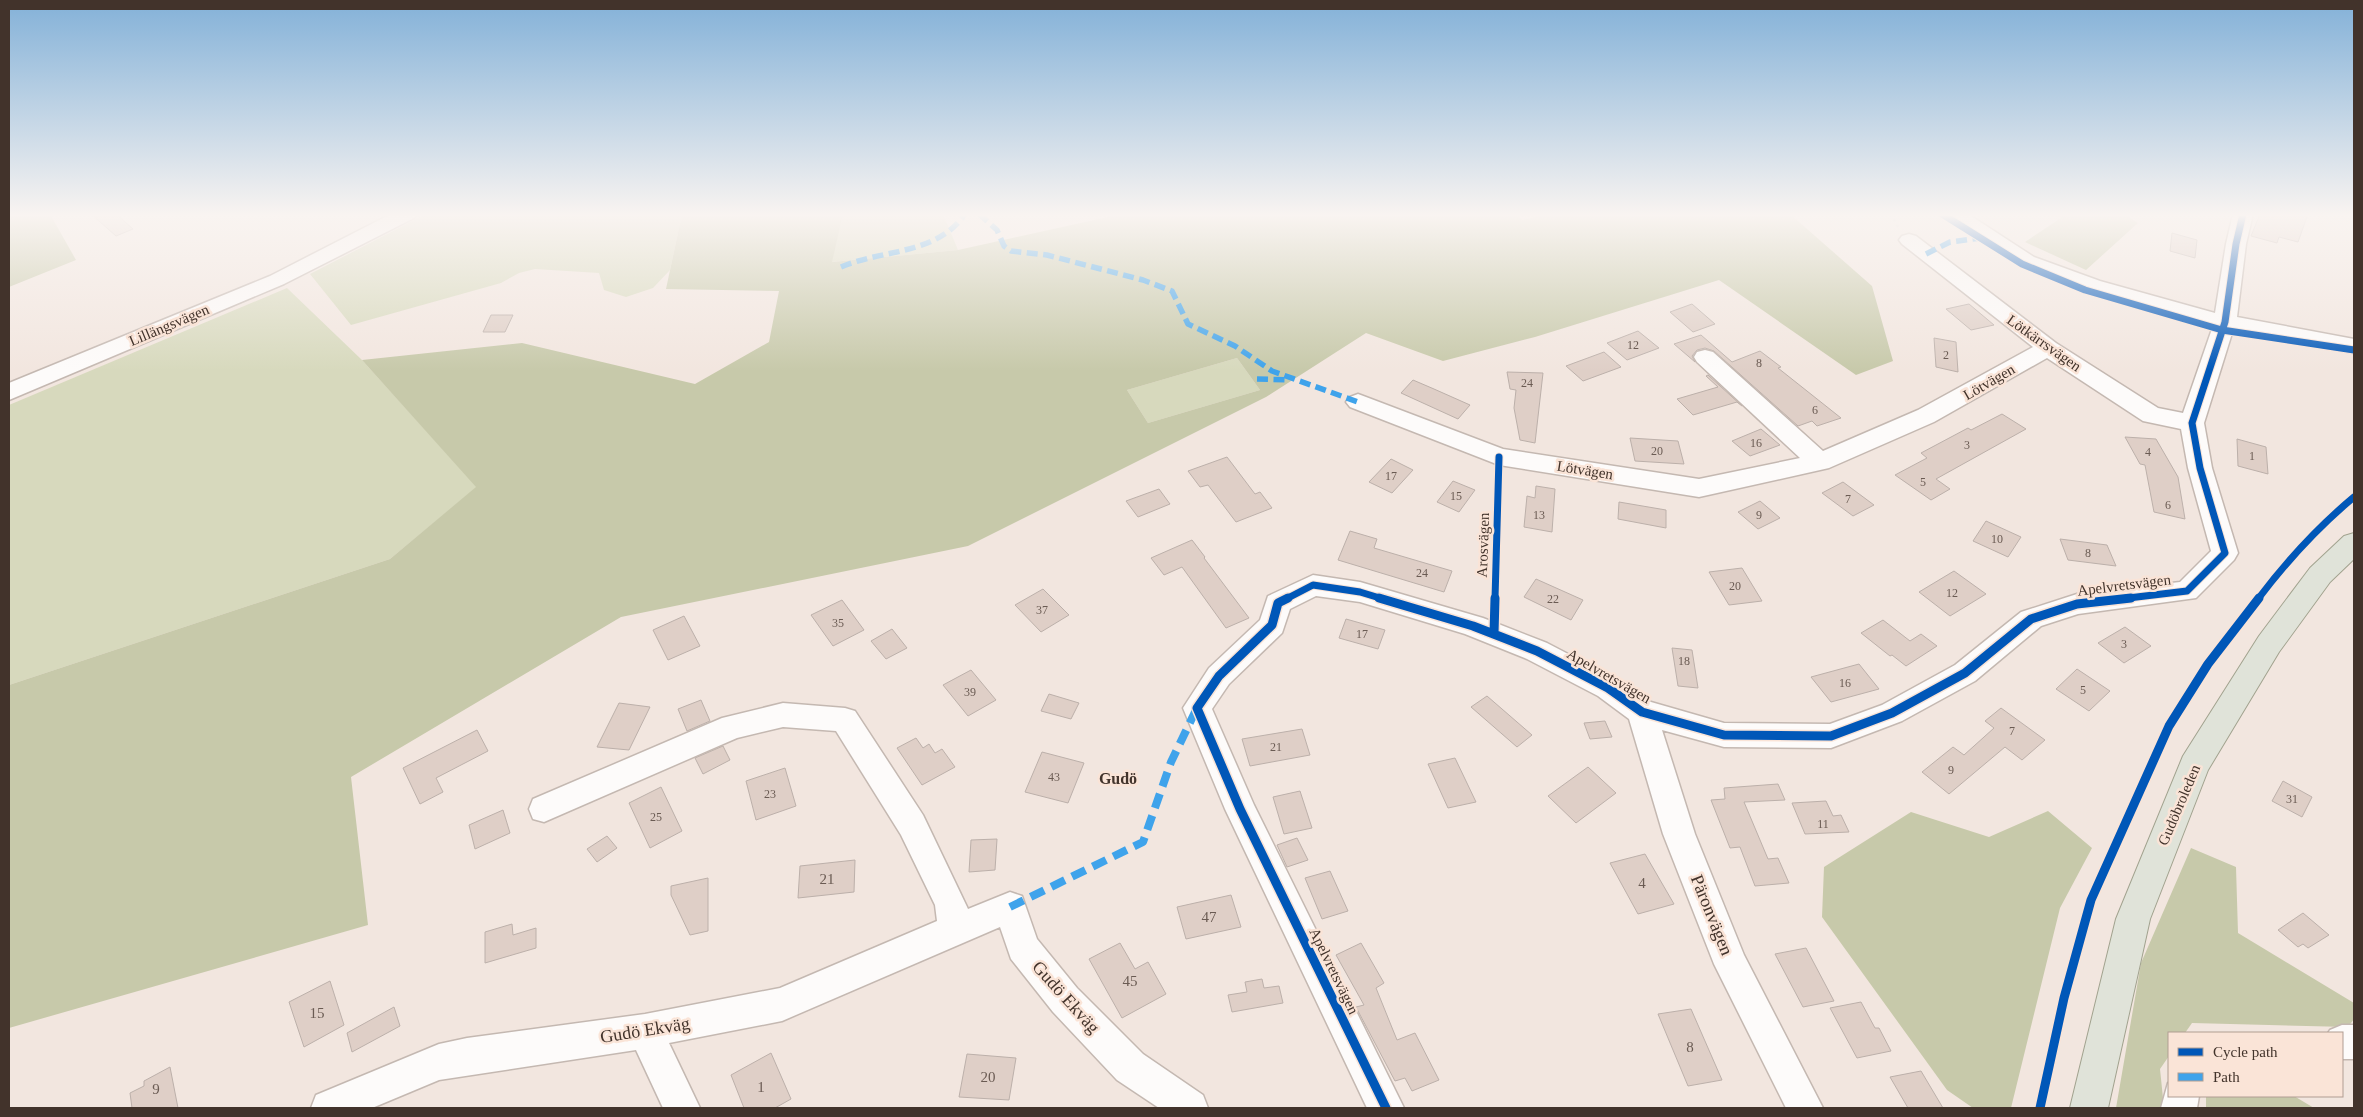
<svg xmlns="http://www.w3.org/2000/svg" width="2363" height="1117" font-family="'Times New Roman',serif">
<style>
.green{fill:#d7d9bd}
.forest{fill:#c7c9aa;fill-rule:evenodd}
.building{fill:#dfcfc7;stroke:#bcb0aa}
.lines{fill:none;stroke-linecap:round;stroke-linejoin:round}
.minor-casing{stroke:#c4b8b1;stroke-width:3}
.major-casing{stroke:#a1a28e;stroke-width:2}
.path{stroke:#d8d4d1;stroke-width:2.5;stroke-dasharray:3 3;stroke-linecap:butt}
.minor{fill:#fdfbfa;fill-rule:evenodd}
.major{fill:#e0e3d9;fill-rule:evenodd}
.quiet-far1{stroke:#3fa3eb;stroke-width:5.5;stroke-dasharray:11 5.5;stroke-linecap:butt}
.quiet{stroke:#3fa3eb;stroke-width:8;stroke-dasharray:15 8;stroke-linecap:butt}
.cycleway-far1-casing{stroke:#fae4d7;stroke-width:9}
.cycleway-casing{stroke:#fae4d7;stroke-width:12}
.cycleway-far1{stroke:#0057b8;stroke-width:7}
.cycleway{stroke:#0057b8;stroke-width:9}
.labels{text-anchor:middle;stroke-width:5;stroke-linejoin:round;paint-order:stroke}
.number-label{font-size:12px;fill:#6a5b53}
.street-label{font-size:15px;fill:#42332b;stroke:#fae4d7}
.near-number-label{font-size:15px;fill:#6a5b53}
.neighbourhood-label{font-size:16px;font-weight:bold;fill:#42332b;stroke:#fae4d7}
.near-street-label{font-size:18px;fill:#42332b;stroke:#fae4d7}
</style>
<rect width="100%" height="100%" fill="#f2e6df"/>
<path class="green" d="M426,214H682L670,270L653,288L626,297L604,290L599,273L535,269L519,273L501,283L351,325L310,274Z
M843,214H943L958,250L831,262Z
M287,288L362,360L477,487L390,559L9,685V405Z
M1237,358L1260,390L1148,423L1127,390Z"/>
<path class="forest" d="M9,214H50L76,260L9,287Z
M682,214H843L832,262L958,250L1121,214H1513L1523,220L1545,214H1790L1872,286L1893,361L1856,375L1719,280L1535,337L1443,361L1366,333L1266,397L968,546L621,617L351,777L368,925L9,1028V685L390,559L476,487L362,360L522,343L695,384L769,342L779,291L666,289ZM1237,358L1260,390L1148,423L1127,390Z
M2055,214H2124L2138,223L2086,270L2025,242L2061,218Z
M2048,811L2092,848L2060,908L2011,1108H1973L1947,1090L1822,917L1824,867L1911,812L1989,837Z
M2191,848L2236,867L2238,933L2354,1003V1019L2348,1027L2192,1023L2185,1033H2169V1056L2160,1069L2164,1108H2116L2141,963Z
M2206,1096H2294L2314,1108H2206Z"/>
<path class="building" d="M91,214H116L133,229L116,236Z
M2260,214H2308L2298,242L2279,237L2277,243L2251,236Z
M2172,233L2197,240L2195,258L2170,251Z
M1692,304L1715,324L1693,332L1670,312Z
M1969,304L1994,325L1971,330L1946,309Z
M491,315H513L505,332H483Z
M1638,331L1659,348L1627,360L1607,343Z
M1701,335L1732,362L1760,351L1781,367L1778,368L1841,418L1817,426L1812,421L1798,426L1714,351L1705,348L1697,350L1692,356L1695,362L1674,344Z
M1934,338L1956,342L1958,372L1936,367Z
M1604,352L1621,367L1583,381L1566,366Z
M1507,372L1543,373L1535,443L1520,440L1514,408L1516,390L1510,389Z
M1708,375L1742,406L1737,402L1693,415L1677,399L1718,387L1706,376Z
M1413,380L1434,389L1470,405L1458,419L1401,393Z
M2002,414L2026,429L1936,479L1950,489L1931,500L1895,475L1927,458L1921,453L1968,428L1971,430Z
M1761,429L1780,445L1750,456L1732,441Z
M2125,437L2156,439L2178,477L2185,519L2154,512L2145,465L2140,464Z
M1630,438L1678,441L1684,464L1635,461Z
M2237,439L2266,447L2268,474L2238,466Z
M1227,457L1255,494L1260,492L1272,508L1236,522L1208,485L1200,487L1188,471Z
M1391,459L1413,470L1392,493L1369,482Z
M1453,481L1475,490L1459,512L1437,502Z
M1843,482L1874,505L1853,516L1822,493Z
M1536,486L1555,489L1552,532L1524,527L1527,496L1535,498Z
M1159,489L1170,504L1138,517L1126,501Z
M1760,501L1780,518L1758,529L1738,512Z
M1619,502L1666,510V528L1618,519Z
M1986,521L2021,537L2008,557L1973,541Z
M1350,531L1377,539L1374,548L1452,571L1444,592L1338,560Z
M2060,539L2107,545L2116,566L2068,560Z
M1192,540L1205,557L1204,558L1249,618L1226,628L1182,567L1164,575L1151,558Z
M1742,568L1762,601L1729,605L1709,572Z
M1954,571L1986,594L1950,616L1919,592Z
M1536,579L1583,600L1571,620L1524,597Z
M1043,589L1069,615L1041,632L1015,605Z
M842,600L864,630L833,646L811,615Z
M684,616L700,646L668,660L653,630Z
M1346,619L1385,630L1378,649L1339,638Z
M1883,620L1910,641L1921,634L1937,646L1906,666L1892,655L1890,656L1861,633Z
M2125,627L2151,646L2124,663L2098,643Z
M892,629L907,648L886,659L871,641Z
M1672,648L1692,650L1698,688L1678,686Z
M1859,664L1879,689L1831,702L1811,677Z
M2077,669L2110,691L2089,711L2056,689Z
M971,670L996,700L968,716L943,685Z
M1049,694L1079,703L1071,719L1041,711Z
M1487,696L1532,735L1517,747L1471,707Z
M701,700L710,721L687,731L678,709Z
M619,703L650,707L629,750L597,747Z
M2001,708L2045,740L2022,760L2005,747L1949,794L1922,772L1953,747L1964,755L1994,728L1985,721Z
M1605,721L1612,737L1590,739L1584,723Z
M1302,729L1310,755L1250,766L1242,739Z
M477,730L488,751L436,778L443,792L420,804L403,768Z
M916,738L923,748L929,744L935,753L942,749L955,767L922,785L897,748Z
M723,746L730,760L703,774L695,758Z
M1042,752L1084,763L1068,803L1025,792Z
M1455,758L1476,802L1448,808L1428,764Z
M1588,767L1616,793L1576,823L1548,796Z
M785,768L796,806L756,820L746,781Z
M2283,781L2312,797L2302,817L2272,801Z
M1778,784L1785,800L1744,802L1768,859L1778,858L1789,883L1755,886L1740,847L1730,848L1711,800L1725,799L1724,788Z
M661,787L682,831L650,848L629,803Z
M1300,791L1312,828L1284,834L1273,797Z
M1826,801L1833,816L1841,815L1849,832L1805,834L1792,803Z
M503,810L510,833L475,849L469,825Z
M607,836L617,848L597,862L587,849Z
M1297,838L1308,860L1287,867L1277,845Z
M997,839L995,870L969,872L971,840Z
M1645,854L1674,904L1638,914L1610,863Z
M855,860L854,892L798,898L800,866Z
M1330,871L1348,911L1322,919L1305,878Z
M708,878V931L690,935L671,895V886Z
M1231,895L1241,927L1186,939L1177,907Z
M2303,913L2329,935L2308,948L2303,944L2298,947L2278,930Z
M512,924L513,935L536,928V948L485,963V932Z
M1120,943L1135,969L1148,962L1166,994L1122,1018L1089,959Z
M1361,943L1384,983L1376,988L1397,1040L1415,1033L1439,1080L1412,1091L1405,1078L1395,1081L1358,1011L1356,1007L1364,1005L1336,955Z
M1806,948L1834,1001L1803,1007L1775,954Z
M1262,979L1264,988L1279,986L1283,1003L1232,1012L1228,995L1247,992L1245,982Z
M330,981L344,1025L304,1047L289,1002Z
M1861,1002L1875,1028H1879L1891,1051L1857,1058L1830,1008Z
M394,1007L400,1026L352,1052L347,1033Z
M1691,1009L1722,1080L1688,1086L1658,1014Z
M771,1053L791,1099L775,1108H744L731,1075Z
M967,1054L1016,1058L1009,1100L959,1097Z
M170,1067L178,1108H132L130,1093L144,1086V1081Z
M1921,1071L1943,1108H1908L1890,1077Z"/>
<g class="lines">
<g class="minor-casing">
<path id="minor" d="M391,214H417L414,218L284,284L9,400V383L270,276Z
M1943,214H1968L2034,257L2100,281L2215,313L2226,244L2233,214H2253L2246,244L2237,317L2354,339V353L2233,330L2204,423L2212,468L2238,553L2234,560L2196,598L2078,614L2041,626L1975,681L1902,721L1831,748L1724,747L1662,730L1695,834L1744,955L1823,1108H1786L1714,964L1663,834L1629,719L1598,696L1527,659L1465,634L1360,602L1316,596L1290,609L1282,633L1229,684L1212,709L1254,805L1404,1108H1367L1225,809L1183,708L1209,668L1260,620L1268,596L1313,575L1360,582L1483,618L1547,643L1618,680L1651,702L1724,723L1830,724L1882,705L1955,665L2021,612L2077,594L2180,582L2211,551L2188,468L2181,429L2143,421L2047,358L1934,422L1829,468L1699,497L1499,465L1350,407L1346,402L1350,397L1358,394L1366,397L1503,449L1699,479L1800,458L1697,362L1694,357L1697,352L1705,350L1713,352L1823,451L1918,410L2033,347L1902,244L1899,240L1902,236L1909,234L1916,236L2056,343L2158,408L2183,413L2213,326L2084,291L2020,265Z
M783,703L845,708L855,711L923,815L968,909L1010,892L1022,896L1037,939L1077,988L1143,1054L1203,1095L1208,1108H1159L1117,1080L1053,1012L1011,959L1000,927L782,1021L669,1043L700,1108H663L636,1050L439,1080L372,1108H311L316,1095L439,1044L467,1038L645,1014L780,988L937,921L935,905L901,835L836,731L783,727L737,738L544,822L533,819L529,809L533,799L722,718Z
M2342,1025H2354V1059H2342V1033H2328L2330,1030Z
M2168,1083L2169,1096H2199L2197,1108H2161Z"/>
</g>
<g class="major-casing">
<path id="major" d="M2354,533V559L2330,582L2279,652L2208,770L2150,919L2108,1108H2070L2116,919L2183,756L2259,636L2310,568L2344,536Z"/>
</g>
<path class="path" d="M1891,214L1898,227"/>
<use href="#minor" class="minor"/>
<use href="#major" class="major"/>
<path class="quiet-far1" d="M979,214L997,230L1004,246L1011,251L1047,255L1143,280L1172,291L1188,324L1235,346L1272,371L1358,402
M1926,254L1950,242L1981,238
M841,267C883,249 937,255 965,214
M1257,379L1289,380"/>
<path class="quiet" d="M1010,907L1143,842L1171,762L1197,708"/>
<g class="cycleway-far1-casing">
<path id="cycleway-far1" d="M1942,214L2022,264L2085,290L2222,330L2354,350
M1286,599L1313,585L1360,592L1383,599
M1495,599L1499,457
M2120,599L2187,591L2225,553L2200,468L2192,423L2225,322L2236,244L2243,214
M2258,599C2286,562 2318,527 2354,497"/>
</g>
<g class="cycleway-casing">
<path id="cycleway" d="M1288,598L1278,603L1272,625L1219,676L1197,708L1240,809L1386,1108
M1379,598L1473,626L1537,651L1608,688L1642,712L1724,735L1831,736L1892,713L1965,673L2031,619L2077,604L2131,598
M1494,634L1495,598
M2040,1108L2064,998L2091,900L2169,726L2208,664L2259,598"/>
</g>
<use href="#cycleway-far1" class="cycleway-far1"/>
<use href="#cycleway" class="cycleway"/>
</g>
<linearGradient id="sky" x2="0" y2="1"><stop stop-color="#83b1d8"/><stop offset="0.58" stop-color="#f9f4f1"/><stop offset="1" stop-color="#f9f4f1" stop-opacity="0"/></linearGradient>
<rect width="2363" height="371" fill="url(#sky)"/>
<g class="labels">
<g class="number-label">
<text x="1633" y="349">12</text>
<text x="1946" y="359">2</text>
<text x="1759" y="367">8</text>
<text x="1527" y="387">24</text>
<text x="1815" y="414">6</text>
<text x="1756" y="447">16</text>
<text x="1967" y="449">3</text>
<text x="1657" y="455">20</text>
<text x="2148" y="456">4</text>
<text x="2252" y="460">1</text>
<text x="1391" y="480">17</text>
<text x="1923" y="486">5</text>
<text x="1456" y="500">15</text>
<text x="1848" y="503">7</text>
<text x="2168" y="509">6</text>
<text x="1539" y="519">13</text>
<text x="1759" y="519">9</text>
<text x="1997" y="543">10</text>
<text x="2088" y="557">8</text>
<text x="1422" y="577">24</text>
<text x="1735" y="590">20</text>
<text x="1952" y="597">12</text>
<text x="1553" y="603">22</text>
<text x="1042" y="614">37</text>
<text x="838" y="627">35</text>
<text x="1362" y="638">17</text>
<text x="2124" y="648">3</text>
<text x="1684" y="665">18</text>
<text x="1845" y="687">16</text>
<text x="2083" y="694">5</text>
<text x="970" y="696">39</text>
<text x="2012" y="735">7</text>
<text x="1276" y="751">21</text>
<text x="1951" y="774">9</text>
<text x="1054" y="781">43</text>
<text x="770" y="798">23</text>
<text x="2292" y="803">31</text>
<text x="656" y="821">25</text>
<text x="1823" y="828">11</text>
</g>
<g class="street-label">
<text transform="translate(169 325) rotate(-23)" y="5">Lillängsvägen</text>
<text transform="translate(2044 343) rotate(35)" y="5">Lötkärrsvägen</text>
<text transform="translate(1989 382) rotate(-30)" y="5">Lötvägen</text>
<text transform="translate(1585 470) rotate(9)" y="5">Lötvägen</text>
<text transform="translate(1483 545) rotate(-88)" y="5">Arosvägen</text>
<text transform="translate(2124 585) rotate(-7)" y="5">Apelvretsvägen</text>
<text transform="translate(1609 676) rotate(30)" y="5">Apelvretsvägen</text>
<text transform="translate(2179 805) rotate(-67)" y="5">Gudöbroleden</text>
<text transform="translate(1334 971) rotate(64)" y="5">Apelvretsvägen</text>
</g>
<g class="near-number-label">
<text x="827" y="884">21</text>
<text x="1642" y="888">4</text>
<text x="1209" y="922">47</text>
<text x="1130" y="986">45</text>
<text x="317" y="1018">15</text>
<text x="1690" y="1052">8</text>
<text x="988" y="1082">20</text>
<text x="761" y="1092">1</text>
<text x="156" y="1094">9</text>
</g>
<g class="neighbourhood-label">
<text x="1118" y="784">Gudö</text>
</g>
<g class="near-street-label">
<text transform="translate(1712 915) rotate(68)" y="6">Päronvägen</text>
<text transform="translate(1066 997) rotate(48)" y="6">Gudö Ekväg</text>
<text transform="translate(645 1030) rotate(-9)" y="6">Gudö Ekväg</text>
</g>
</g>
<rect width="2363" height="1117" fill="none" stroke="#42332b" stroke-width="20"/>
<rect x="2168" y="1032" width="175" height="65" fill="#fae4d7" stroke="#b09d92"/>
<rect x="2178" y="1048" width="25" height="8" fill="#0057b8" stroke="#b09d92"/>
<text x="2213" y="1057" font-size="15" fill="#42332b">Cycle path</text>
<rect x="2178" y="1073" width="25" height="8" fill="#3fa3eb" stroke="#b09d92"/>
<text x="2213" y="1082" font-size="15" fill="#42332b">Path</text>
</svg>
